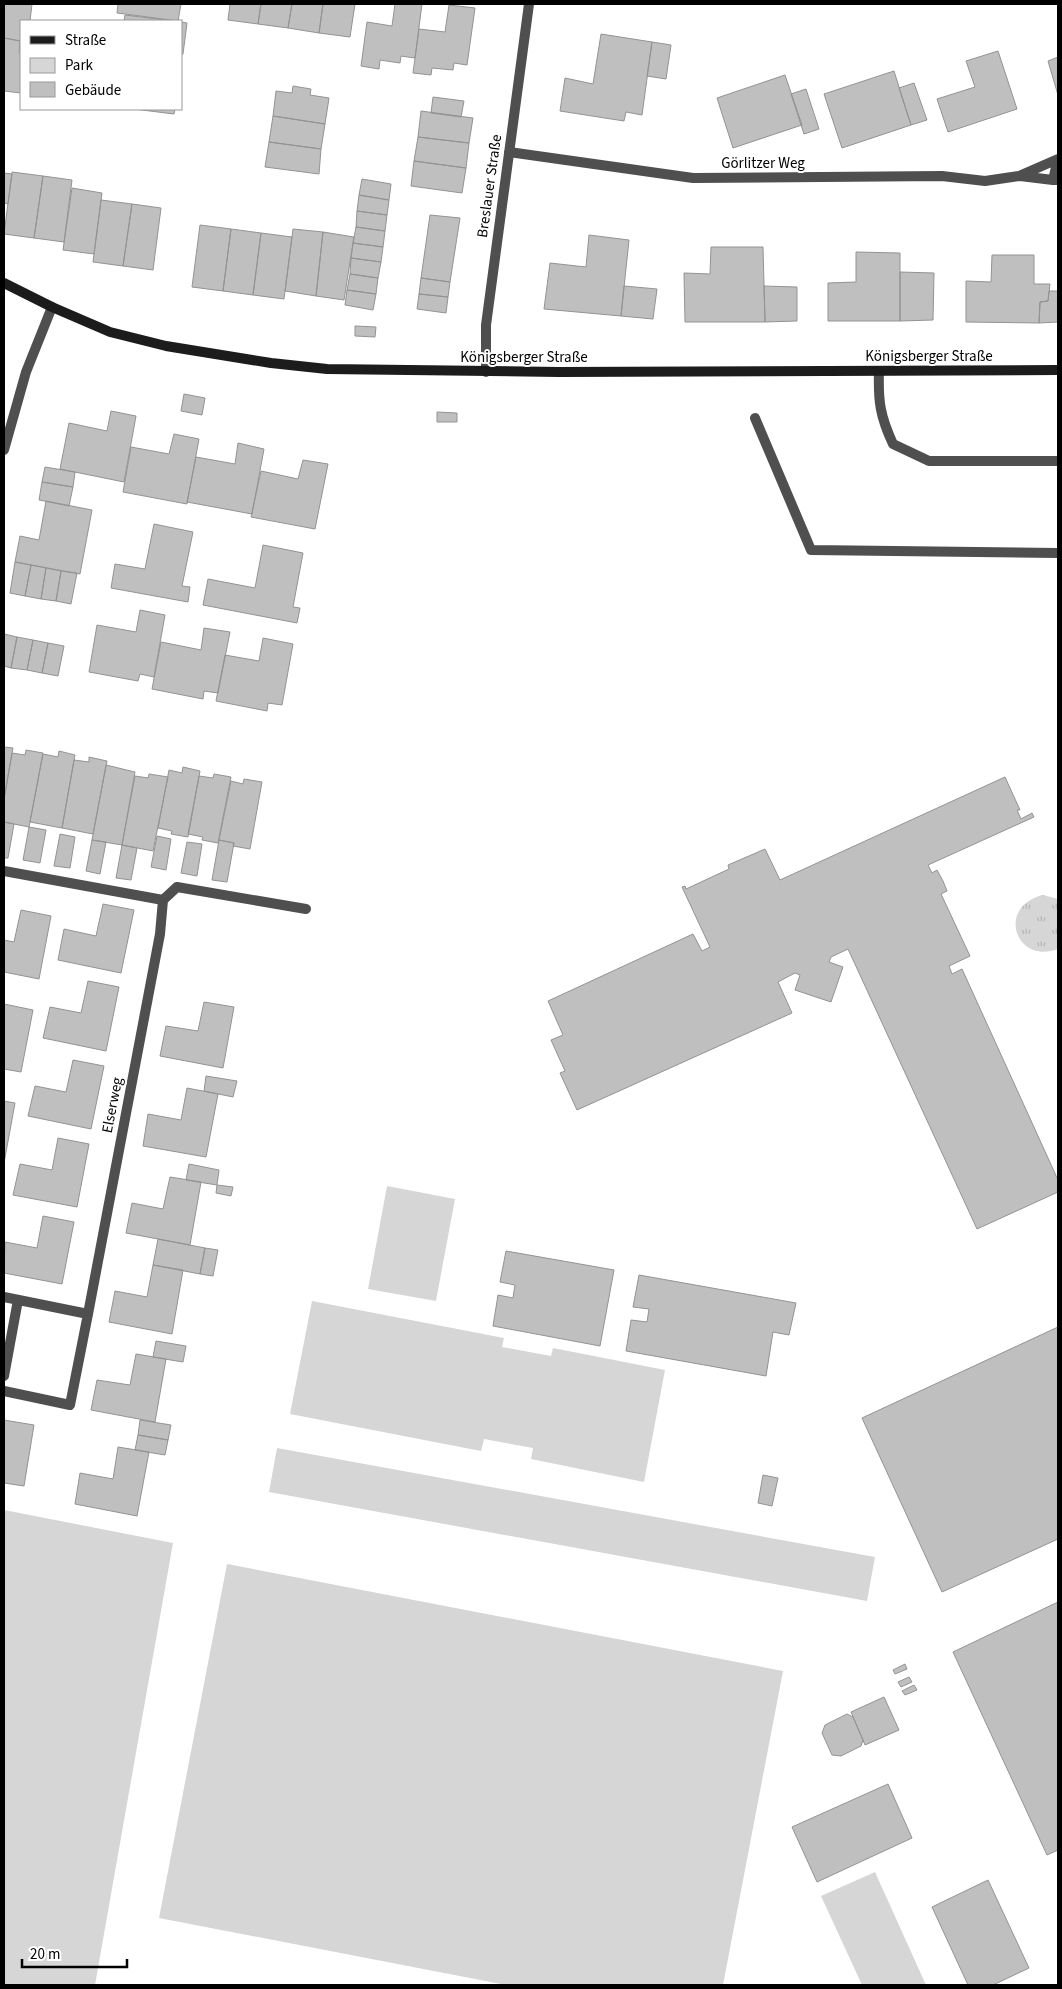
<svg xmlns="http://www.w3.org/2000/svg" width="1062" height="1989" font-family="'Source Sans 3',sans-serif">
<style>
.grass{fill:url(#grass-tufts)}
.green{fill:#d6d6d6}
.building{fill:#bfbfbf;stroke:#939393}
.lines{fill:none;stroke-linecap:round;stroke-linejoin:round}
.lane{stroke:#4f4f4f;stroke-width:10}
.street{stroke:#4f4f4f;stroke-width:10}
.secondary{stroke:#1c1c1c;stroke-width:10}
.labels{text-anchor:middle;stroke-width:4;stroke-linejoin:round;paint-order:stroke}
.street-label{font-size:15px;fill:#000;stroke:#fff}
</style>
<defs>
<pattern id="grass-tufts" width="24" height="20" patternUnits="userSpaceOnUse" patternTransform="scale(1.25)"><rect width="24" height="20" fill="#d6d6d6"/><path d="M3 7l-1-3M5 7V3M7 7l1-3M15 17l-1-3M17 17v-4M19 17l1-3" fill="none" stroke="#b6b6b6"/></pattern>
</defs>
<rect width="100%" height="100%" fill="#fff"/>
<path class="grass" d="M1043,895L1058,899V949C1015,965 996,906 1043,895Z"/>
<path class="green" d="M387,1186L455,1199L436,1301L368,1289Z
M312,1301L504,1338L502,1347L551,1356L553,1348L665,1370L644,1482L531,1459L533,1448L484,1439L481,1451L290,1414Z
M277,1448L875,1557L867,1601L269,1492Z
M4,1510L173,1543L95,1985H4Z
M227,1564L783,1671L723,1985H506L159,1918Z
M875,1872L926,1985H862L821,1896Z"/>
<path class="building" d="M4,4H32L30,21H21V41L4,38Z
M118,4H181L178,21L117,13Z
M230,4H261L258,24L228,20Z
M261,4H292L288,28L258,24Z
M292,4H323L319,33L288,28Z
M323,4H355L350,37L319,33Z
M395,4H422L415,58L401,56L400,63L380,60L379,69L361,66L367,22L392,26Z
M449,5L475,8L467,65L454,63L453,70L432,68L431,75L413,73L419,29L445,32Z
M125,15L174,21H124Z
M181,22L187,23L183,54H181Z
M601,34L652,42L642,115L626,112L624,121L560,111L565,78L593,84Z
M4,38L20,41L19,53H21V93L4,91Z
M652,42L671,45L666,79L647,76Z
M998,51L1017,109L948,132L937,99L975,87L966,61Z
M1058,57V95L1048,61Z
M894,71L911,125L842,148L824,94Z
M785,75L802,125L733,148L717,98Z
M914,83L927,120L911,125L899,88Z
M293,86L311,89L310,95L329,98L325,124L273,116L276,91L292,93Z
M806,89L819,129L804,134L791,94Z
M433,97L464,101L461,117L431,113Z
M134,109H175L174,114Z
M421,111L473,118L469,143L418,137Z
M273,116L325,124L321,149L269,142Z
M418,137L469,143L466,168L414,161Z
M269,142L321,149L319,174L265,167Z
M414,161L466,168L462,193L411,186Z
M12,172L43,176L34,238L4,234Z
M4,173L12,174L8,204L4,203Z
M43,176L72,180L64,242L34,238Z
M362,179L391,184L389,200L359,195Z
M72,188L102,193L94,254L63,250Z
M359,195L389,200L387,215L357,211Z
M101,200L132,204L123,266L93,262Z
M132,204L161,208L153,270L123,266Z
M357,211L387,215L385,231L356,227Z
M430,215L460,218L450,282L421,278Z
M200,225L231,229L223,291L192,287Z
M356,227L385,231L383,247L353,243Z
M231,229L261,233L253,295L223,291Z
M293,229L323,232L316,296L285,291Z
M323,232L354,237L344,300L316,296Z
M261,233L292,237L284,299L253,295Z
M589,235L629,240L621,316L544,309L550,263L586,267Z
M353,243L383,247L381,262L351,258Z
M711,247H763L765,322H685L684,273L710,274Z
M856,252L900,253V321H828V283L856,282Z
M992,255H1034V284H1050L1048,301L1040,302L1039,323L966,322V281L991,282Z
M351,258L381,262L378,278L350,274Z
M900,272L934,273L933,320L900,321Z
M350,274L378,278L376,294L347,290Z
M421,278L450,282L448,297L419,294Z
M624,286L657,289L653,319L621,316Z
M764,286L797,287V321L765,322Z
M347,290L376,294L373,310L345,305Z
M1049,291H1058V322L1039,323L1040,302L1048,301Z
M419,294L448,297L446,313L417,309Z
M355,326L376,327L375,337L355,336Z
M184,394L205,398L202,415L181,411Z
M111,411L136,416L124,482L60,469L69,423L107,431Z
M437,412L457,413V422H437Z
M174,434L199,439L187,504L123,492L131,447L169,454Z
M238,443L264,449L252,514L187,502L196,457L235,464Z
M303,460L328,464L315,529L251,517L261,471L298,479Z
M45,467L75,472L73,487L42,482Z
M42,482L73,487L69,506L39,500Z
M46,501L92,510L80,574L15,562L20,536L39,540Z
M154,524L193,532L182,586L190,587L188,602L111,588L115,564L145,569Z
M263,545L303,553L293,607L300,608L297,623L203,605L208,579L255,588Z
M15,562L31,565L25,596L10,593Z
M31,565L46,568L41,599L25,596Z
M46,568L61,571L56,601L41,599Z
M61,571L77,573L71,604L56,601Z
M140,610L165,615L154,677L140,674L138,681L89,672L97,625L136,632Z
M204,628L230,632L218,693L204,691L203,699L152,689L161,642L201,650Z
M4,634L17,637L11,668L4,666Z
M17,637L33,640L27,670L11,668Z
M263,638L293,644L282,705L268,703L267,711L216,701L225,655L259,661Z
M33,640L48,643L42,673L27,670Z
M48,643L64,646L58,676L42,673Z
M4,747L13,748L4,799Z
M26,750L43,753L29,827L4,822V799L12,753L25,755Z
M59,751L75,755L62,828L30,822L43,754L58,757Z
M89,757L107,761L93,834L62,828L74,760L89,762Z
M106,765L135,772L122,845L92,840Z
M183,767L200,771L188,837L171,834L172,831L158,828L169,770L182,773Z
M149,774L168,777L153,851L122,845L135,776L148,778Z
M214,774L231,777L218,843L202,840L203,837L188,834L199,776L213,778Z
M1005,777L1020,810H1017L1021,819L1032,813L1034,817L928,865L932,873L937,870L943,881L947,891L941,894L970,956L949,966L952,974L962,969L1058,1180V1192L977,1229L848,949L831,957L829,962L843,967L831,1002L795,990L800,975L795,973L778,982L792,1013L577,1110L560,1073L565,1071L551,1040L563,1035L548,1001L693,934L702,951L710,947L682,887L685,886L686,889L729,869L728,865L765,849L780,880Z
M244,779L262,782L250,849L233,846L234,843L219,840L231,781L243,784Z
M4,822L14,824L8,858H4Z
M29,827L46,830L40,863L23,860Z
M60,834L75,837L70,868L54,866Z
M157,836L171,839L166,870L151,867Z
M92,840L106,842L100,874L86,871Z
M219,840L234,843L227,882L212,880Z
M187,842L202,844L197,876L181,873Z
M122,845L137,848L131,880L116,878Z
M103,904L134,910L121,973L58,960L64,929L96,936Z
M21,910L51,916L39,979L4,972V940L14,942Z
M88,981L119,987L106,1051L43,1038L50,1007L81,1013Z
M204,1002L234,1007L223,1068L160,1056L166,1026L198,1031Z
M4,1004L33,1010L21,1072L4,1069Z
M73,1060L104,1066L91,1129L28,1116L35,1086L66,1092Z
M206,1076L237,1081L233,1097L204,1091Z
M187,1088L218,1094L206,1157L143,1146L148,1114L181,1120Z
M4,1101L15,1103L4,1163Z
M58,1138L89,1144L77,1207L13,1195L20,1164L52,1170Z
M189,1164L219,1170L217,1185L186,1180Z
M170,1177L201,1182L190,1245L126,1233L132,1203L163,1209Z
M217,1185L233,1187L231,1196L216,1193Z
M43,1216L74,1222L62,1284L4,1273L5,1242L37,1248Z
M158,1239L205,1248L200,1274L153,1265Z
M205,1248L218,1250L213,1276L200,1274Z
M506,1251L614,1270L600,1346L493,1326L498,1295L513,1298L514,1291L515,1285L500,1282Z
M153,1265L183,1270L172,1334L109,1322L115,1291L147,1297Z
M639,1275L796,1303L789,1335L773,1332L766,1376L626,1351L631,1320L647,1322L649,1309L633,1307Z
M1058,1327V1539L942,1592L862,1418Z
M156,1341L186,1346L183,1362L153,1357Z
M136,1354L166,1359L155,1422L91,1410L97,1380L130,1385Z
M4,1420L34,1425L24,1486L4,1483Z
M140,1420L171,1425L168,1440L138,1435Z
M138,1435L168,1440L165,1455L135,1450Z
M118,1447L149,1452L137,1516L75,1504L80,1473L113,1479Z
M763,1475L778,1478L772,1506L758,1503Z
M1058,1602V1850L1047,1855L953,1652Z
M905,1664L907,1669L895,1674L893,1670Z
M909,1677L912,1682L901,1687L898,1682Z
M914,1685L917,1690L905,1695L902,1691Z
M884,1697L899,1730L865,1745L851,1712Z
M847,1714L853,1717L863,1740L861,1746L841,1756L832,1755L822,1733L825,1725Z
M888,1784L912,1838L817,1882L792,1827Z
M988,1880L1029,1968L993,1985H968L932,1907Z"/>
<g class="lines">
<path class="lane" d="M879,371C878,401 880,416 893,444L929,461H1058
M755,418L811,550L1058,553"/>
<path class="street" d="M509,152L693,178L942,176L985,181L1019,176L1058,159L1053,180H1058
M1020,176L1053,180
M486,372V325L529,4
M4,450L26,372L52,307
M4,871L163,900L177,887L306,909
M4,1297L88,1314L70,1405L4,1391
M88,1314L160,934L163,900
M4,1376L18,1300"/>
<path class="secondary" d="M4,283L52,307L110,332L166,346L271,363L327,369L559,372L1058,370"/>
</g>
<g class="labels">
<g class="street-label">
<text x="763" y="168">Görlitzer Weg</text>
<text transform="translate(489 186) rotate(-82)" y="5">Breslauer Straße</text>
<text x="929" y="361">Königsberger Straße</text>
<text x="524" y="362">Königsberger Straße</text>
<text transform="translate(112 1105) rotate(-79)" y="5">Elserweg</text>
</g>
</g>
<rect width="1062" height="1989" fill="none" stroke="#000000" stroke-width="10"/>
<rect x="20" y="20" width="162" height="90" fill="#ffffff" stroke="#999999"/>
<rect x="30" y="36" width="25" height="8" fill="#1c1c1c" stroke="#999999"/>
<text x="65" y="45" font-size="15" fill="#000000">Straße</text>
<rect x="30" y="58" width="25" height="15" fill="#d6d6d6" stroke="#999999"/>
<text x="65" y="70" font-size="15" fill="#000000">Park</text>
<rect x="30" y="82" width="25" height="15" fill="#bfbfbf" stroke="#999999"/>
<text x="65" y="95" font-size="15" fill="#000000">Gebäude</text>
<path d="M22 1959v8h105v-8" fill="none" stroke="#000000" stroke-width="2.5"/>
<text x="30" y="1959" font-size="15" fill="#000000" stroke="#ffffff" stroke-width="4" paint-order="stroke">20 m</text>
</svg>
